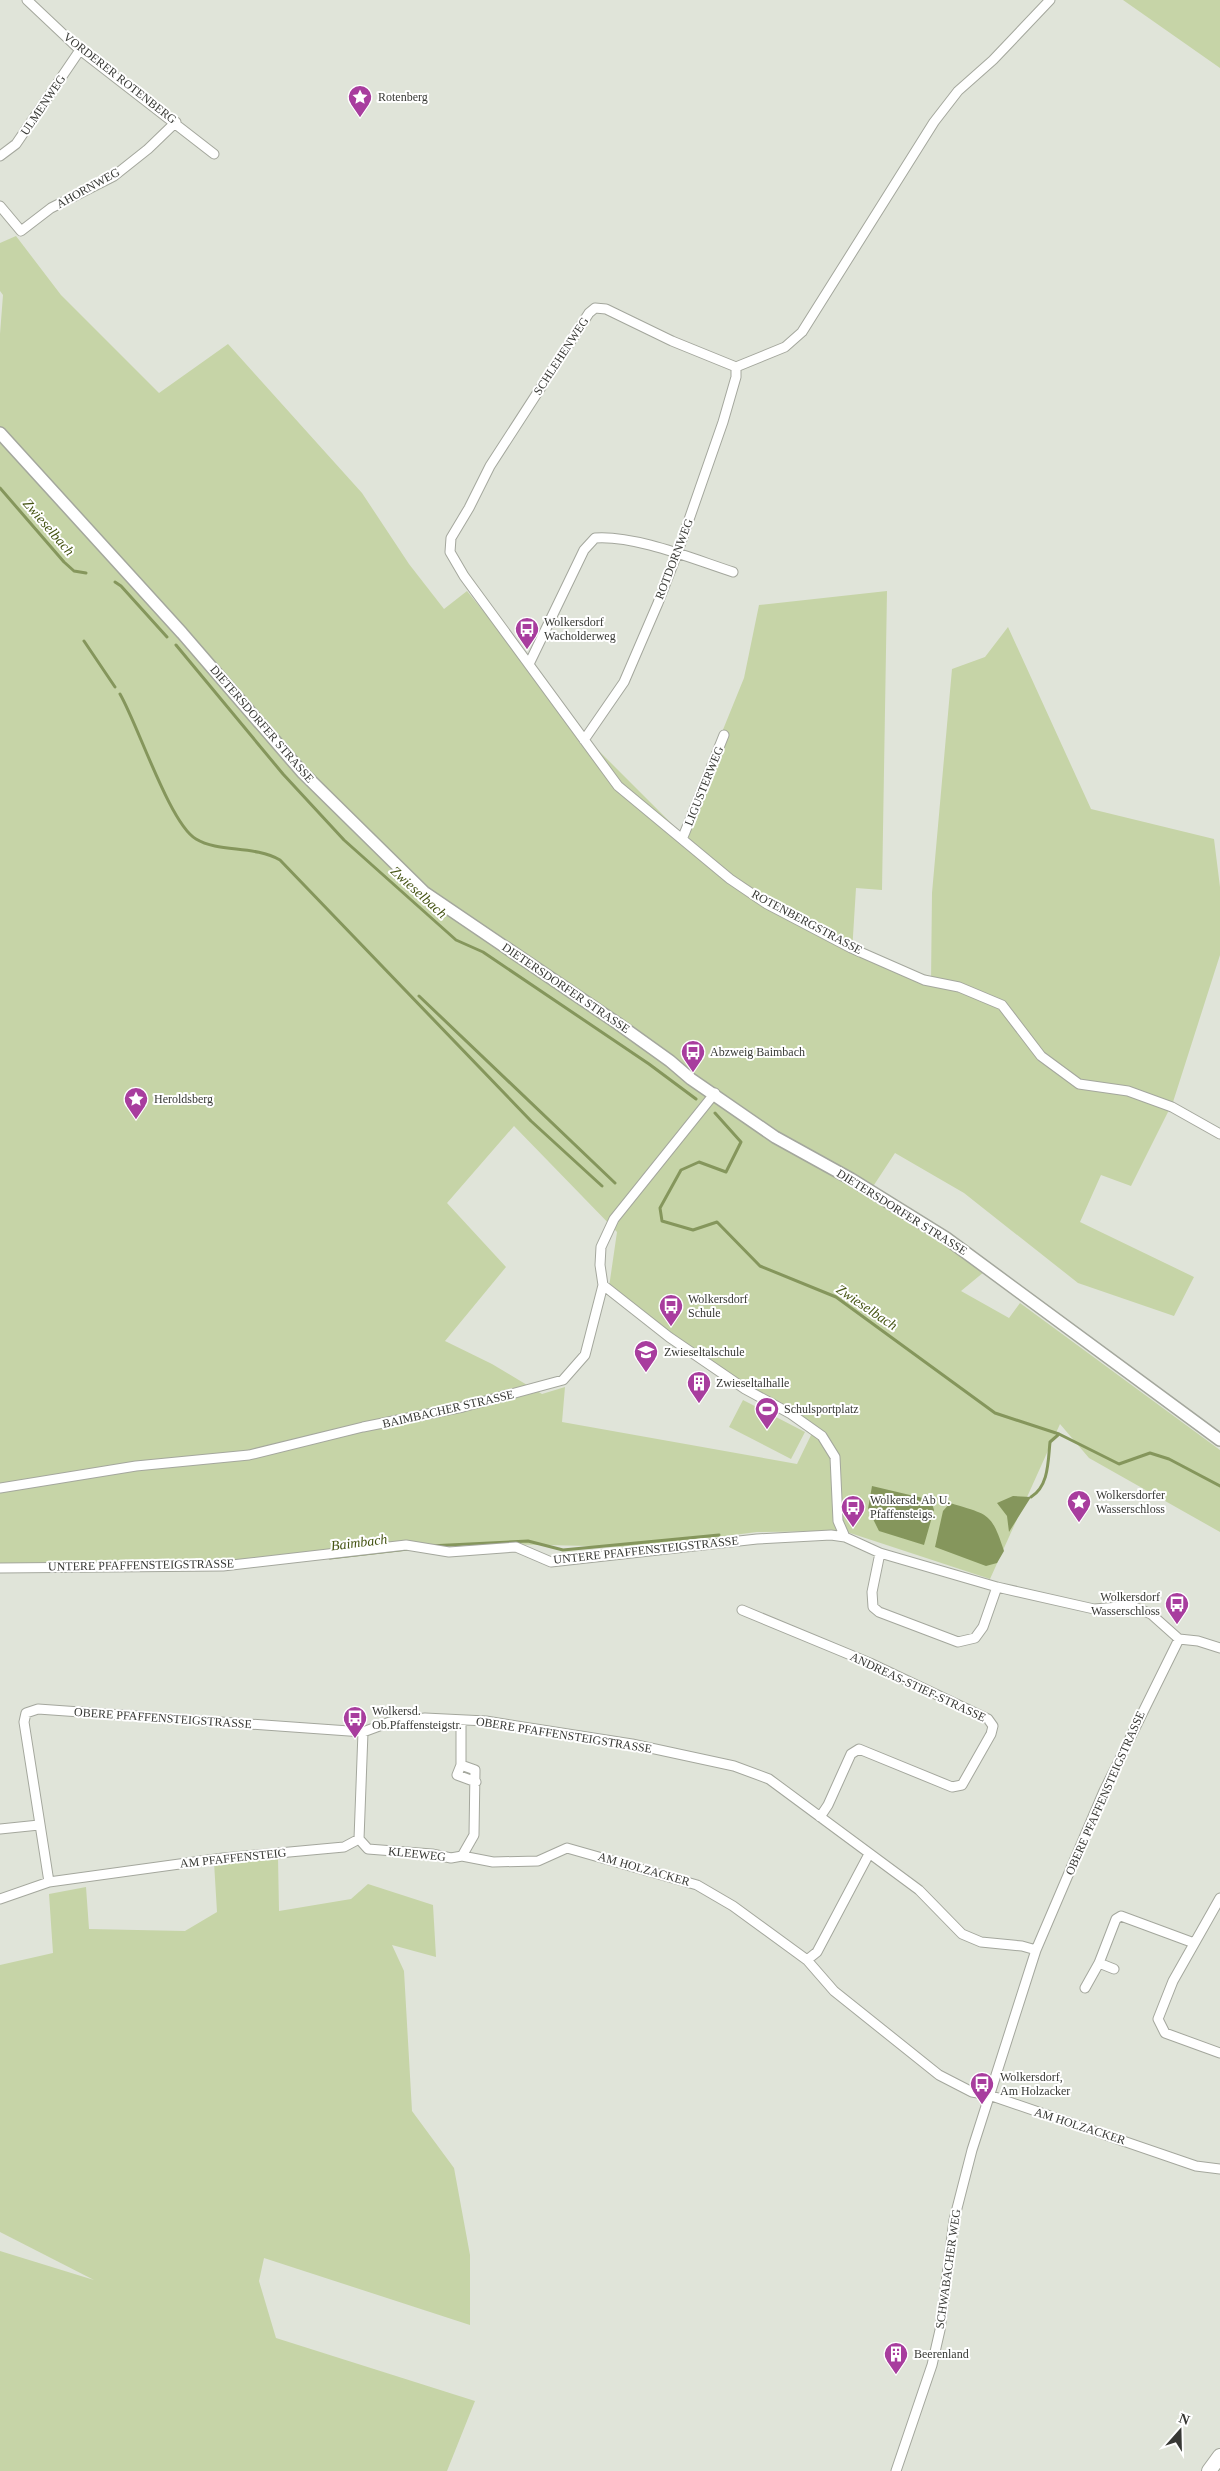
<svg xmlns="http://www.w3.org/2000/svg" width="1220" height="2471" font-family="'Times New Roman',serif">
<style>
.green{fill:#c6d4a7;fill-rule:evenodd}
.water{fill:#85965c}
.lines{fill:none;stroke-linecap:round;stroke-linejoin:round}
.stream{stroke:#85965c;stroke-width:3}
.street-casing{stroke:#a4a79d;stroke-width:11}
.secondary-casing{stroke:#a4a79d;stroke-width:14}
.primary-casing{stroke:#a4a79d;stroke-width:16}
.street{stroke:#fff;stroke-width:9}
.secondary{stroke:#fff;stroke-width:11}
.primary{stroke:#fff;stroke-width:14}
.labels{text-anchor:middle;stroke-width:4;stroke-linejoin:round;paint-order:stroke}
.street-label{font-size:12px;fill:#373834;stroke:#fff}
.poi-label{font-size:12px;fill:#373834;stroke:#fff;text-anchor:start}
.water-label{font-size:14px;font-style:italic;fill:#455413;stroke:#fff}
</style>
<rect width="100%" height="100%" fill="#e0e4d9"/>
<path class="green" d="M1123,0H1220V68Z
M16,236L61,295L159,393L228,344L362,493L409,564L444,609L467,591L588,740L681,833L744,678L759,605L887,591L882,890L856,888L852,952L894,972L931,983L932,893L952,669L985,657L1008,627L1091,809L1214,839L1220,887V955L1173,1102L1131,1186L1101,1175L1080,1222L1194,1277L1174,1316L1078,1283L964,1193L895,1153L872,1188L990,1267L961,1291L1009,1318L1020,1303L1220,1450V1532L1089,1458L1060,1424L990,1579L844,1531L757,1532L639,1547L494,1544L361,1547L225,1567L0,1569V334L3,295L0,291V243ZM514,1126L617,1232L608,1294L813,1431L797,1464L562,1422L565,1387L542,1394L492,1364L445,1341L506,1267L447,1203Z
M743,1400L805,1432L791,1459L729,1427Z
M278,1857L279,1911L351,1899L368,1884L433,1905L436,1957L392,1945L404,1971L412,2111L454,2168L470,2255V2325L264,2258L259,2281L276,2338L475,2401L447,2471H0V2251L94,2280L0,2232V1965L53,1953L49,1894L86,1887L89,1929L185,1931L217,1912L214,1862Z"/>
<path class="water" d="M872,1486L931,1500L934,1510L924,1545L879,1531L868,1509Z
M1013,1496L1031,1497L1009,1532L1007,1516L997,1503Z
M950,1503C988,1515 991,1511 1004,1551L997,1563L986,1566L935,1547L943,1511Z"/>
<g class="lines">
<path class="stream" d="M0,488L64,562L74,571L86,573
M115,582L121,586L167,637
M84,641L115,687
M176,645L283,774L344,840L456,940L483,952L649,1064L696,1099
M120,694C138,725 170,824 196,839C219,853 254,845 280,860L531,1121L602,1186
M419,996L615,1183
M715,1113L741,1142L726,1172L699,1162L681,1170L660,1208L662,1221L693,1230L717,1222L760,1266L836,1297L995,1413L1059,1434L1119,1464L1150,1453L1169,1459L1220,1486
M1031,1497C1049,1486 1048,1461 1050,1442L1058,1435
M429,1546L528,1541L563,1550L719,1535
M330,1558L408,1549"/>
<g class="street-casing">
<path id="street" d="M27,0L80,50L214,154
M0,156L16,144L80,50
M0,206L21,231L51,208L114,176L148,149L176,122
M736,367L672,341L606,309L595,308L589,313L490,466L469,508L451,538L450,552L464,576L618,786L730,879L767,904L851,948L924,980L959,987L1002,1005L1041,1056L1079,1084L1128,1091L1172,1107L1220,1134
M736,367L785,347L802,332L934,122L958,91L993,60L1050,0
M529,664L584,550L595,538C635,535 693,559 733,572
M584,740L624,682L658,603L677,554L723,422L736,377V367
M683,837L724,735
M603,1285L669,1337L745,1389L791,1414L822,1436L835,1457L838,1521L845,1537
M0,1488L136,1466L249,1455L363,1427L463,1407L563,1380L585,1355L603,1285L600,1265L601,1247L614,1219L715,1093
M880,1553L872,1592L873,1607L879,1612L958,1642L975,1638L983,1627L997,1587
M0,1568L223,1566L406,1545L449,1552L516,1547L551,1562L757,1539L831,1535L845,1537L880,1553L997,1587L1094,1609L1132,1606L1151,1614L1179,1639L1198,1641L1220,1648
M742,1610L870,1663L988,1719L993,1726L991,1734L962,1785L952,1787L859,1749L851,1754L828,1805L820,1817
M461,1720V1765L457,1775L476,1782
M0,1829L39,1825
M359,1839L368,1849L432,1854L451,1858L462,1856L474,1835L475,1770L461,1765
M359,1839L363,1732
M462,1856L493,1862L538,1861L567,1848L697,1885L733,1906L807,1960L834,1991L939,2075L972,2092L989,2095L1196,2166L1220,2169
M49,1882L24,1722L26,1713L38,1709L363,1732L390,1722L425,1718L486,1721L632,1744L734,1766L769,1779L919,1890L962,1934L981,1942L1022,1946L1036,1950
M1220,1898L1173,1981L1158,2019L1165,2033L1220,2053
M0,1899L49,1882L223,1858L344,1847L359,1839
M807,1960L817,1952L869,1854
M1099,1963L1114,1969
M1085,1988L1099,1963L1116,1919L1121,1916L1194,1943
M896,2471L932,2365L940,2330L954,2220L972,2150L1036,1950L1104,1791L1179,1639"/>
</g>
<g class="secondary-casing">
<path id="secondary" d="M0,433L182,633L302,772L424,892L617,1023L670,1061L691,1079L775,1137L851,1179L946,1238L1220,1440"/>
</g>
<g class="primary-casing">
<path id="primary" d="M1209,2471L1220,2456"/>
</g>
<use href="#street" class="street"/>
<use href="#secondary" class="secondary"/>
<use href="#primary" class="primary"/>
</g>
<defs>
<g id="sight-pin" transform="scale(1.25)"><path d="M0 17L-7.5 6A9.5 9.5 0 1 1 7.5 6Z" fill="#a83d9e" stroke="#fff"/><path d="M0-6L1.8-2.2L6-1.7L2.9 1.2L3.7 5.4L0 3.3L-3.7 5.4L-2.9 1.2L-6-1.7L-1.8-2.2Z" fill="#fff"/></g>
<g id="bus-pin" transform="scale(1.25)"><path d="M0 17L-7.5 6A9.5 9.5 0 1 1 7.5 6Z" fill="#a83d9e" stroke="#fff"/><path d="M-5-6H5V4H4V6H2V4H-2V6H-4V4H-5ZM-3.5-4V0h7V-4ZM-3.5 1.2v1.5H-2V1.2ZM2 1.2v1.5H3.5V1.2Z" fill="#fff"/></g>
<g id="school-pin" transform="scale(1.25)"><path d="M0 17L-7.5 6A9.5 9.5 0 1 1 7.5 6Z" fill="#a83d9e" stroke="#fff"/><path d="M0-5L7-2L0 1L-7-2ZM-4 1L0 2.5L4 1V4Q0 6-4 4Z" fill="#fff"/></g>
<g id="building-pin" transform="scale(1.25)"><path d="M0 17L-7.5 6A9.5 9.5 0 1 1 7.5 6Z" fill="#a83d9e" stroke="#fff"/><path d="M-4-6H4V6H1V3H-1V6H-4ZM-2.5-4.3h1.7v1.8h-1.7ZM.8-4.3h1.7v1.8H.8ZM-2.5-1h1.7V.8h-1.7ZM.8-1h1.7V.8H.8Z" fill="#fff"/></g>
<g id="stadium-pin" transform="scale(1.25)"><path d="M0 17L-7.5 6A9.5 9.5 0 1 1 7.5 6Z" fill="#a83d9e" stroke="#fff"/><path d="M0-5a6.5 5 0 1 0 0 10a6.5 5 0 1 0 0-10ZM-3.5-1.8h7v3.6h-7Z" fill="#fff"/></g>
</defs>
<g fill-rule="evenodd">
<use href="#sight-pin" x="360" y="97"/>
<use href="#bus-pin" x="527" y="629"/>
<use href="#bus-pin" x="693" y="1052"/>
<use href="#sight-pin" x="136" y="1099"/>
<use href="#bus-pin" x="671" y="1306"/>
<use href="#school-pin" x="646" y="1352"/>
<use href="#building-pin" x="699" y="1383"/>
<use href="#stadium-pin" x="767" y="1409"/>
<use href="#sight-pin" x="1079" y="1502"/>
<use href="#bus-pin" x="853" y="1507"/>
<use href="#bus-pin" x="1177" y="1604"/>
<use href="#bus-pin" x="355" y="1718"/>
<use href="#bus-pin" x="982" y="2084"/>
<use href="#building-pin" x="896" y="2354"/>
</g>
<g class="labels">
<g class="street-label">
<text transform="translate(120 78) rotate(38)" y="4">VORDERER ROTENBERG</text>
<text transform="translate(43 105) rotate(-56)" y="4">ULMENWEG</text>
<text transform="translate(88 188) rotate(-29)" y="4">AHORNWEG</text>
<text transform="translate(561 356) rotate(-57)" y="4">SCHLEHENWEG</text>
<text transform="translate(674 559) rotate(-69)" y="4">ROTDORNWEG</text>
<text transform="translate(262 724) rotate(49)" y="4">DIETERSDORFER STRASSE</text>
<text transform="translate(704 786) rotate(-68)" y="4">LIGUSTERWEG</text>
<text transform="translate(807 922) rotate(28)" y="4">ROTENBERGSTRASSE</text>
<text transform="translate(566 988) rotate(34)" y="4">DIETERSDORFER STRASSE</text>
<text transform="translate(902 1212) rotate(32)" y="4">DIETERSDORFER STRASSE</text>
<text transform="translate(448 1409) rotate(-13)" y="4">BAIMBACHER STRASSE</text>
<text transform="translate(646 1550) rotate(-6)" y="4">UNTERE PFAFFENSTEIGSTRASSE</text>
<text transform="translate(141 1565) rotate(-1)" y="4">UNTERE PFAFFENSTEIGSTRASSE</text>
<text transform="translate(918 1687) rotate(25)" y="4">ANDREAS-STIEF-STRASSE</text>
<text transform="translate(163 1718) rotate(4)" y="4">OBERE PFAFFENSTEIGSTRASSE</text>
<text transform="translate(564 1735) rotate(9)" y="4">OBERE PFAFFENSTEIGSTRASSE</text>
<text transform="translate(1105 1793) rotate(-66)" y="4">OBERE PFAFFENSTEIGSTRASSE</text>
<text transform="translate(417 1854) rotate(6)" y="4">KLEEWEG</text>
<text transform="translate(233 1858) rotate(-6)" y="4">AM PFAFFENSTEIG</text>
<text transform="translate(644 1869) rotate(16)" y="4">AM HOLZACKER</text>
<text transform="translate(1080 2126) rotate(18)" y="4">AM HOLZACKER</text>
<text transform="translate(948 2269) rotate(-82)" y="4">SCHWABACHER WEG</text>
</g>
<g class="poi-label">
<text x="378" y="101">Rotenberg</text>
<text x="544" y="626">Wolkersdorf<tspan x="544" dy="14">Wacholderweg</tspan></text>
<text x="710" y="1056">Abzweig Baimbach</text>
<text x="154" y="1103">Heroldsberg</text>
<text x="688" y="1303">Wolkersdorf<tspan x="688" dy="14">Schule</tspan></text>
<text x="664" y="1356">Zwieseltalschule</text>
<text x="716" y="1387">Zwieseltalhalle</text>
<text x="784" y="1413">Schulsportplatz</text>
<text x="1096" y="1499">Wolkersdorfer<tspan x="1096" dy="14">Wasserschloss</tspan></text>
<text x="870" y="1504">Wolkersd. Ab U.<tspan x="870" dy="14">Pfaffensteigs.</tspan></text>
<text x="1160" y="1601" text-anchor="end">Wolkersdorf<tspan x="1160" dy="14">Wasserschloss</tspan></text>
<text x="372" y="1715">Wolkersd.<tspan x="372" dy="14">Ob.Pfaffensteigstr.</tspan></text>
<text x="1000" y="2081">Wolkersdorf,<tspan x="1000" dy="14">Am Holzacker</tspan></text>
<text x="914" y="2358">Beerenland</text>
</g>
<g class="water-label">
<text transform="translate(49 527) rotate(49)" y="5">Zwieselbach</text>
<text transform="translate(419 892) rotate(42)" y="5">Zwieselbach</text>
<text transform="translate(867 1307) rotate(34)" y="5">Zwieselbach</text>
<text transform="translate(359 1542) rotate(-7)" y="5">Baimbach</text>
</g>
</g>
<g transform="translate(1180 2431) rotate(20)" stroke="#ffffff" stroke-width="4" paint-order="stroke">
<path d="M0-4L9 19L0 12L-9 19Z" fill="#373834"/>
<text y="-8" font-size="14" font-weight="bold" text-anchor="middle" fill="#373834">N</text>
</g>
</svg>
